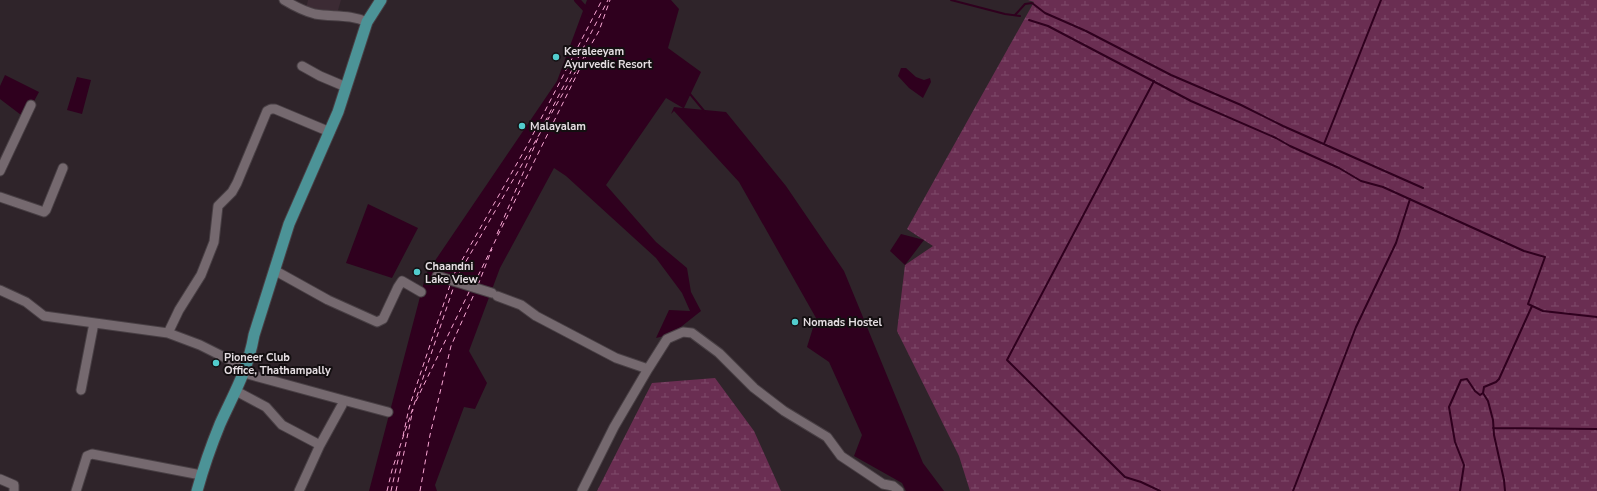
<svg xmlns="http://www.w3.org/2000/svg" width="1597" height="491" font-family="'Nunito Sans',sans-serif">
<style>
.built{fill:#3c2b34}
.wetland{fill:url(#wetland-marsh)}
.water{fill:#2f001e}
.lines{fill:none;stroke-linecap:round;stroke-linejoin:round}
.stream{stroke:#2f001e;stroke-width:2}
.canal{stroke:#2f001e;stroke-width:6}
.ferry{stroke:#faa7d5;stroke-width:1;stroke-dasharray:5 4;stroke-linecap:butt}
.minor-casing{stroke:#483f44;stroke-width:11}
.major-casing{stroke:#483f44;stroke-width:13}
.minor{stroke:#75696f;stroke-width:9}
.major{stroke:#4c9397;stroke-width:11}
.poi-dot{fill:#52cdce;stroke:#140f11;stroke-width:1.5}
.labels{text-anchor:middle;stroke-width:4;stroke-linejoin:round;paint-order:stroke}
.poi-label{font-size:11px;font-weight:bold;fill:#e5dee2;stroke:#140f11;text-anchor:start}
</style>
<defs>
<pattern id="wetland-marsh" width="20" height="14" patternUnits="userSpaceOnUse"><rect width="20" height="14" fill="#6a2e52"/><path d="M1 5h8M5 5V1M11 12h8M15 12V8" fill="none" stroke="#7f4c6b"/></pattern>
</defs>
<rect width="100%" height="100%" fill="#2f242a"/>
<path class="built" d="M308,0H341L336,17L306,9Z"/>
<path class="wetland" d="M1028,0H1597V491H970L959,456L897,331L905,265L933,246L907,229L1034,2Z
M715,378L754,431L781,491H597L652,383Z"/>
<path class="water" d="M587,0H671L679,9L668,48L701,72L684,108L726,112L786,186L844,271L923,463L944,491H906L902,483L854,456L862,435L829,362L807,347L816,318L739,182L674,111L671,114L674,107L683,108L666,98L606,185L656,242L687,268L691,292L701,311L672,334L656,338L669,310L690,311L682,293L656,258L566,176L554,168L500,268L469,351L487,383L475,409L464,407L435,485L437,491H369L426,274L557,81Z
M901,68H906L916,77L924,80L930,78L931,82L923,98L909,88L898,76Z
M5,75L39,92L25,118L0,99V86Z
M77,77L91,80L82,114L67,110Z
M368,204L418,228L392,278L346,263Z
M901,234L924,240L905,265L890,251Z"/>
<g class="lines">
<path class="stream" d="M951,0L1005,14L1020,16
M1015,15L1025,4L1032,3L1045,13L1086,31L1171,75L1241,105L1283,126L1423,188
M1029,20L1048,26L1191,101L1276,138L1290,146L1339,168L1361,181L1383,187L1524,251L1545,257L1528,304L1543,311L1597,317
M1154,81L1007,360L1125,477L1141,482L1160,491
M690,94L705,112
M1324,144L1381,0
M1493,428L1597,429
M1293,491L1356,327L1396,243L1410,199
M1460,491L1464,465L1455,442L1449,407L1461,380L1467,379L1475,391L1480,395L1483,393
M1505,491L1504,480L1494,435L1493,420L1488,401L1483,393L1484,387L1496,382L1499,379L1532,306"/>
<path class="canal" d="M577,0L589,13"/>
<path class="ferry" d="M545,122L608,0
M497,234L538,138
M453,276L528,144L602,0
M457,277L599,31L610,0
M474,284L588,52
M478,285L492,249
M416,401L470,290
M403,436L409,408L450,285
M387,491L392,470L454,286
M391,491L401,447
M396,491L413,409
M420,491L430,435L451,346L475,292"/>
<g class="minor-casing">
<path id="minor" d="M284,0C294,6 303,11 315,14C333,17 350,14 367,22
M302,66L320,76L346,87
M0,171L31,105
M0,197L44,212L46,210L63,168
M274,270L328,300L377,322L383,319L398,287L402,281L421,292
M437,276L492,293
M0,290L26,302L44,316L168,333L200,345L246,368
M497,296L521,305L536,316L616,358L648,369L614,427L582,491
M168,333L179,310L201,275L214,242L218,206L232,192L237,183L267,111L271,109H275L330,132
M648,369L667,339L683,332L692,333L719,353L754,388L784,411L827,437L841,456L883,484L893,486L899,491
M244,373L343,400L342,405L320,445L299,491
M81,390L94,323
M236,391L266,407L282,425L320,445
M343,400L388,412
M0,479L14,485V491
M76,491L87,456L92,454L201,475"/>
</g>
<g class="major-casing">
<path id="major" d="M197,491C203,469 211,446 220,424C234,393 248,370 254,335L289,224L338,112L367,22L381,0"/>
</g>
<use href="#minor" class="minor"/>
<use href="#major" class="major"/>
</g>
<g class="poi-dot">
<circle cx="556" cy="57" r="4"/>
<circle cx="522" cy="126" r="4"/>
<circle cx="417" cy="272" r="4"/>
<circle cx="795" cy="322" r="4"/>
<circle cx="216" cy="363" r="4"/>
</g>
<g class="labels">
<g class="poi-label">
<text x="564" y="55">Keraleeyam<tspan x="564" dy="13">Ayurvedic Resort</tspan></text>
<text x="530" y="130">Malayalam</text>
<text x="425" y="270">Chaandni<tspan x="425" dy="13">Lake View</tspan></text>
<text x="803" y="326">Nomads Hostel</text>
<text x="224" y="361">Pioneer Club<tspan x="224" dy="13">Office, Thathampally</tspan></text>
</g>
</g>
</svg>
